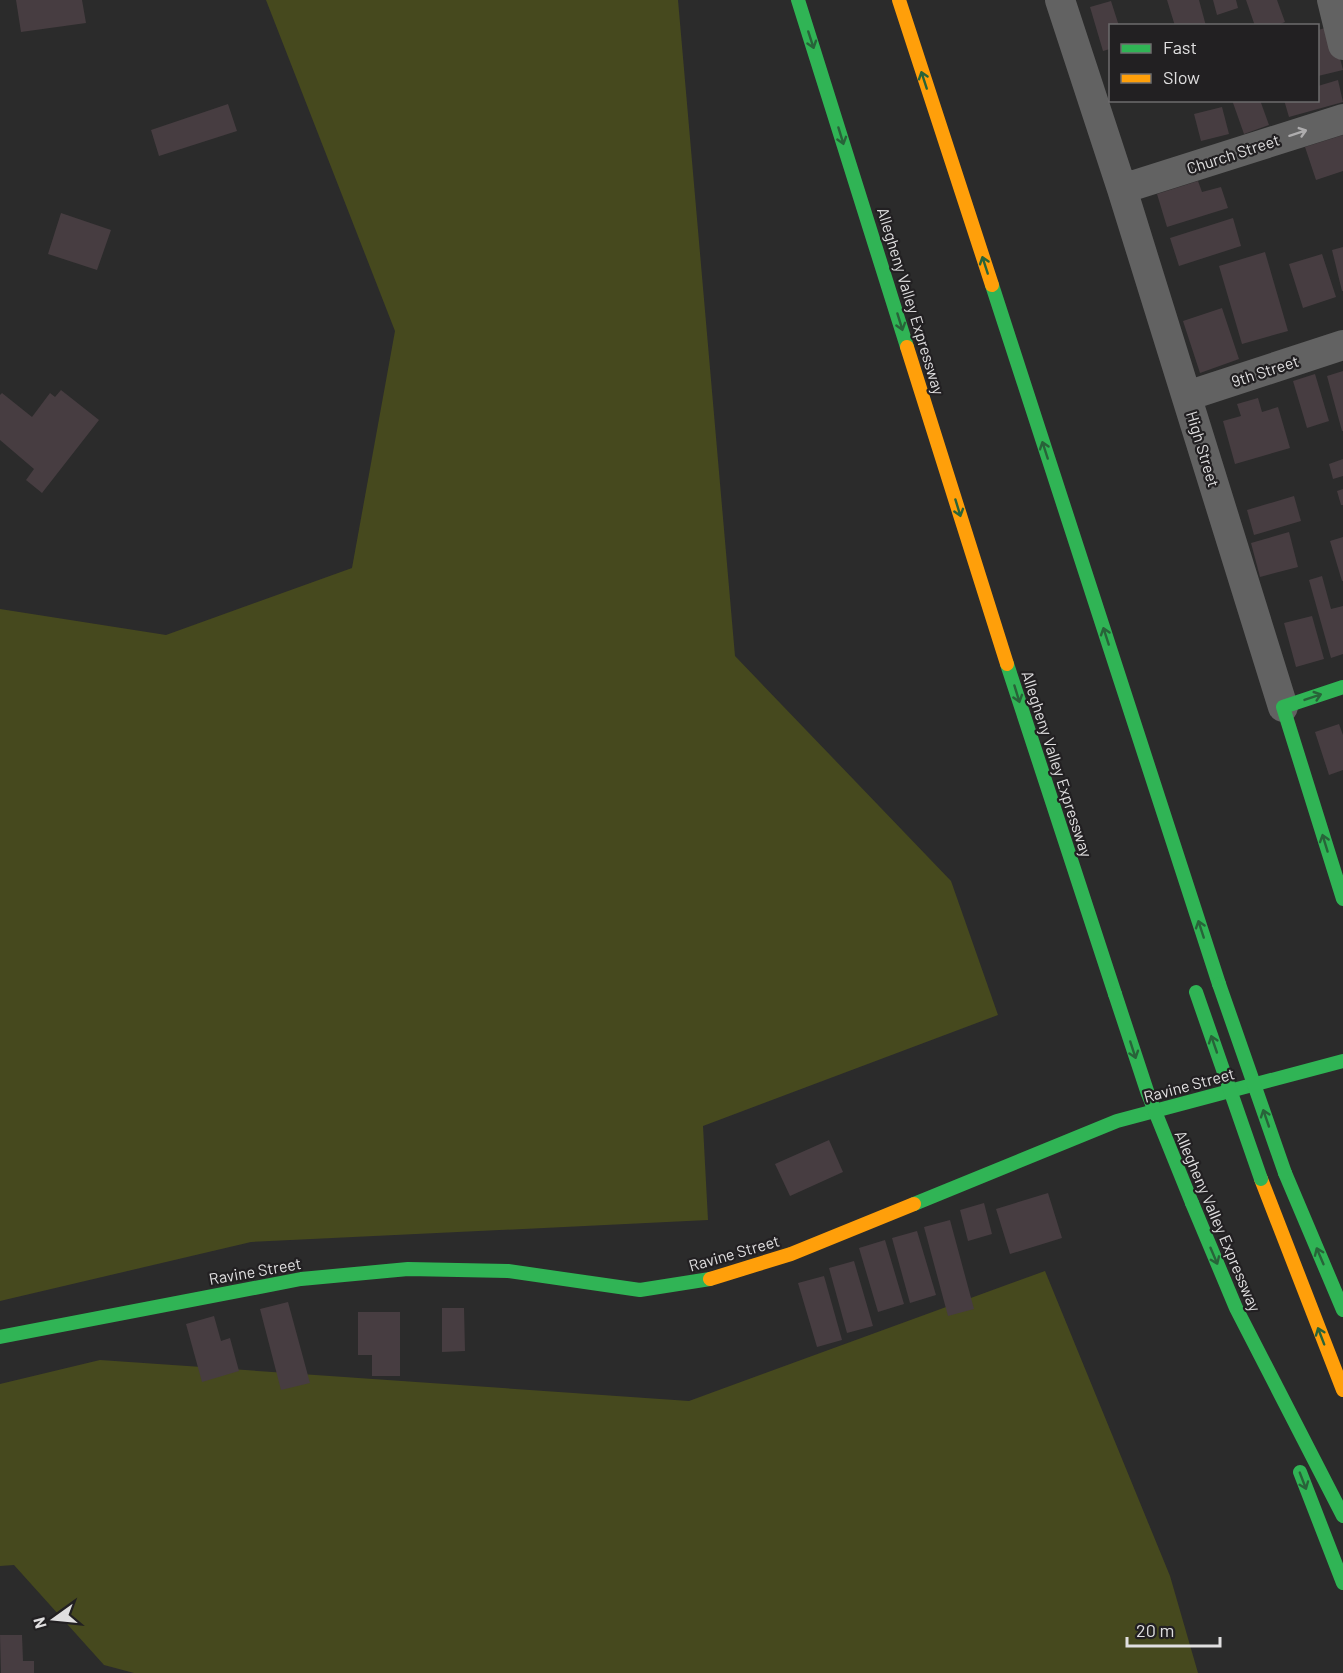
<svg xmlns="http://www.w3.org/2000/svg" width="1343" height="1673" font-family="Barlow,sans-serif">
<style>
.green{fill:#46491e}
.building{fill:#473d41}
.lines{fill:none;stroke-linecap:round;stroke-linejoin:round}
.street{stroke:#626262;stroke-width:30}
.fast{stroke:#30b455;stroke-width:14}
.slow{stroke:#ff9f0a;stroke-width:14}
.fast-bridge{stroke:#30b455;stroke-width:14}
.oneway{stroke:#286339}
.oneway2{stroke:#aeadae}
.labels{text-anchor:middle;stroke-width:4.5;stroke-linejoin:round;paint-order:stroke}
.street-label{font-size:16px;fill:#e0dfe0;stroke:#222022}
</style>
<rect width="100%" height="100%" fill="#2b2b2b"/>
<path class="green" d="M266,0H678L735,656L951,881L998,1015L703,1126L708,1220L251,1242L0,1301V609L166,635L352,568L395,331Z
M1045,1271L1170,1576L1198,1673H134L104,1665L14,1565L0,1566V1384L100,1360L689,1401Z"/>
<path class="building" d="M16,0H82L86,23L21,32Z
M1167,0H1199L1206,26H1175Z
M1213,0H1236L1238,8L1217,15Z
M1246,0H1277L1285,22L1275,26H1255Z
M1111,1L1119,26H1110V49L1103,51L1090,7Z
M1332,26L1343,70L1318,76V30Z
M1338,80L1343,102L1289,117L1284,100H1318V86Z
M1232,100H1260L1269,125L1244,134Z
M228,104L237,131L159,156L151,130Z
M1222,107L1229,134L1201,141L1194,114Z
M1343,135V171L1316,180L1305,147Z
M1198,181L1202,192L1221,187L1228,208L1167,227L1157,194Z
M61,213L111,230L97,270L48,254Z
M1233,218L1241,246L1179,266L1170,238Z
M1343,247V291H1342L1332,250Z
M1265,252L1288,331L1242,344L1219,266Z
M1322,254L1336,297L1303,308L1289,264Z
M1222,308L1239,359L1200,373L1183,321Z
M1343,371V431H1342L1327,376Z
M1315,374L1329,421L1307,428L1293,381Z
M61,390L99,420L42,493L26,480L34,469L0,440V395L2,393L32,417L50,393L55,397Z
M1258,398L1262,412L1278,407L1290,448L1235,464L1223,421L1241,416L1237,404Z
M1343,459V476L1333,479L1329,464Z
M1343,489V505H1341L1337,491Z
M1294,496L1301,521L1254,535L1247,510Z
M1289,532L1298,567L1260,577L1251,543Z
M1343,537V581H1342L1330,541Z
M1322,576L1331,609L1343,606V654L1331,658L1309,580Z
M1312,616L1324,659L1296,667L1284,623Z
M1339,724L1343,735V770L1329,775L1315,732Z
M829,1140L843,1172L790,1196L775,1164Z
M1048,1193L1062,1238L1010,1254L996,1209Z
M984,1203L992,1234L968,1241L960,1210Z
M950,1220L974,1309L948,1316L924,1227Z
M917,1231L936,1295L910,1303L892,1238Z
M885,1240L904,1304L878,1312L859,1248Z
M854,1261L873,1326L847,1333L829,1268Z
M824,1276L842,1340L817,1347L798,1283Z
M288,1302L310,1383L281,1390L260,1309Z
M442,1308H464L465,1351L442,1352Z
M358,1312H400V1376H372V1355H358Z
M214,1316L221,1341L230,1338L239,1371L202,1382L186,1324Z
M0,1635H22L23,1661H34V1673H1Z"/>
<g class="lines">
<path class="street" d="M1060,0L1122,189L1283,707
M1332,0L1343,45
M1122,189L1343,119
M1187,396L1343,345"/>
<path class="fast" d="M798,0L907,347
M992,285L1219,984
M1007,664L1115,994
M1343,687L1283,707L1343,899
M1285,1173L1343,1310
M1192,1203L1236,1308L1343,1516
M914,1204L1117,1121L1343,1061
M0,1337L301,1279L408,1269L508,1271L640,1290L710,1279
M1300,1472L1343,1583"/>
<path class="slow" d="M899,0L992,285
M907,347L1007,664
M1261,1179L1343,1390
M710,1279L791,1254L914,1204"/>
<path class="fast-bridge" d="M1219,984L1285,1173
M1196,992L1261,1179
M1115,994L1148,1094L1192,1203"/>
</g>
<defs><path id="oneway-shaft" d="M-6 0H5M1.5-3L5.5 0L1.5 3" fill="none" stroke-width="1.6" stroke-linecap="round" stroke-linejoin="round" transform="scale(1.5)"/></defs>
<g class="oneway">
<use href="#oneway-shaft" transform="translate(811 40) rotate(72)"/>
<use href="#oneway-shaft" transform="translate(924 80) rotate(-108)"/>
<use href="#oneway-shaft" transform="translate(841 136) rotate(73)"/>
<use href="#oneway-shaft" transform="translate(985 265) rotate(-108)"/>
<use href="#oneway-shaft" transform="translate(900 322) rotate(73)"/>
<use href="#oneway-shaft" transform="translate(1045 450) rotate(-108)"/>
<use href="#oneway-shaft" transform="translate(958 508) rotate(73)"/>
<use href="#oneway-shaft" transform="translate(1106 636) rotate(-108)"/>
<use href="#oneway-shaft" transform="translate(1017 694) rotate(73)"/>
<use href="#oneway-shaft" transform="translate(1313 697) rotate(-19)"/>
<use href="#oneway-shaft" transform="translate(1325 843) rotate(-107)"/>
<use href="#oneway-shaft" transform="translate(1201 929) rotate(-108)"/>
<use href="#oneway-shaft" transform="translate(1214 1044) rotate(-109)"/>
<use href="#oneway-shaft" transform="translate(1133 1050) rotate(72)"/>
<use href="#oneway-shaft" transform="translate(1266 1118) rotate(-109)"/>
<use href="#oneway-shaft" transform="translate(1214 1256) rotate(67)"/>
<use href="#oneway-shaft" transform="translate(1320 1256) rotate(-113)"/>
<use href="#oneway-shaft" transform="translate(1321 1336) rotate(-111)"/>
<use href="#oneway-shaft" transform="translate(1303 1481) rotate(69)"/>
</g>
<use class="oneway2" href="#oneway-shaft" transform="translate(1298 133) rotate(-18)"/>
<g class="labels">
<g class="street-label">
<text transform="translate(1233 154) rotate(-18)" y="6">Church Street</text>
<text transform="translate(911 301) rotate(73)" y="6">Allegheny Valley Expressway</text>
<text transform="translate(1265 371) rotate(-18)" y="6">9th Street</text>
<text transform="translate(1203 449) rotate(73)" y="6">High Street</text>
<text transform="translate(1057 764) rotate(72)" y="6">Allegheny Valley Expressway</text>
<text transform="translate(1189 1085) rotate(-15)" y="6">Ravine Street</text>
<text transform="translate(1218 1221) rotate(67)" y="6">Allegheny Valley Expressway</text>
<text transform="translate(734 1253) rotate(-16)" y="6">Ravine Street</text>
<text transform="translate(255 1271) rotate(-10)" y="6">Ravine Street</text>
</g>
</g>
<rect x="1109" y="24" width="210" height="78" fill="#222022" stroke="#6e6c6e" stroke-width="1.5"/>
<rect x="1121" y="44" width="30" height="9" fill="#30b455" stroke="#6e6c6e" stroke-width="1.5"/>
<text x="1163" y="54" font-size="18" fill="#e0dfe0">Fast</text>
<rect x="1121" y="74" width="30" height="9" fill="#ff9f0a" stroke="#6e6c6e" stroke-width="1.5"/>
<text x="1163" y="84" font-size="18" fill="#e0dfe0">Slow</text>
<g transform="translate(54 1619) rotate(255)" stroke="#222022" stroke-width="4.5" paint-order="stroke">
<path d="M0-4.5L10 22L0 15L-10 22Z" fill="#e0dfe0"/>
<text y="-9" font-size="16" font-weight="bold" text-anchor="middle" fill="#e0dfe0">N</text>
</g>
<path d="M1127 1637v9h93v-9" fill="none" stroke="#e0dfe0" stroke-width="3"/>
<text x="1136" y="1637" font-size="18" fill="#e0dfe0" stroke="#222022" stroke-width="4.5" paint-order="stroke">20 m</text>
</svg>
